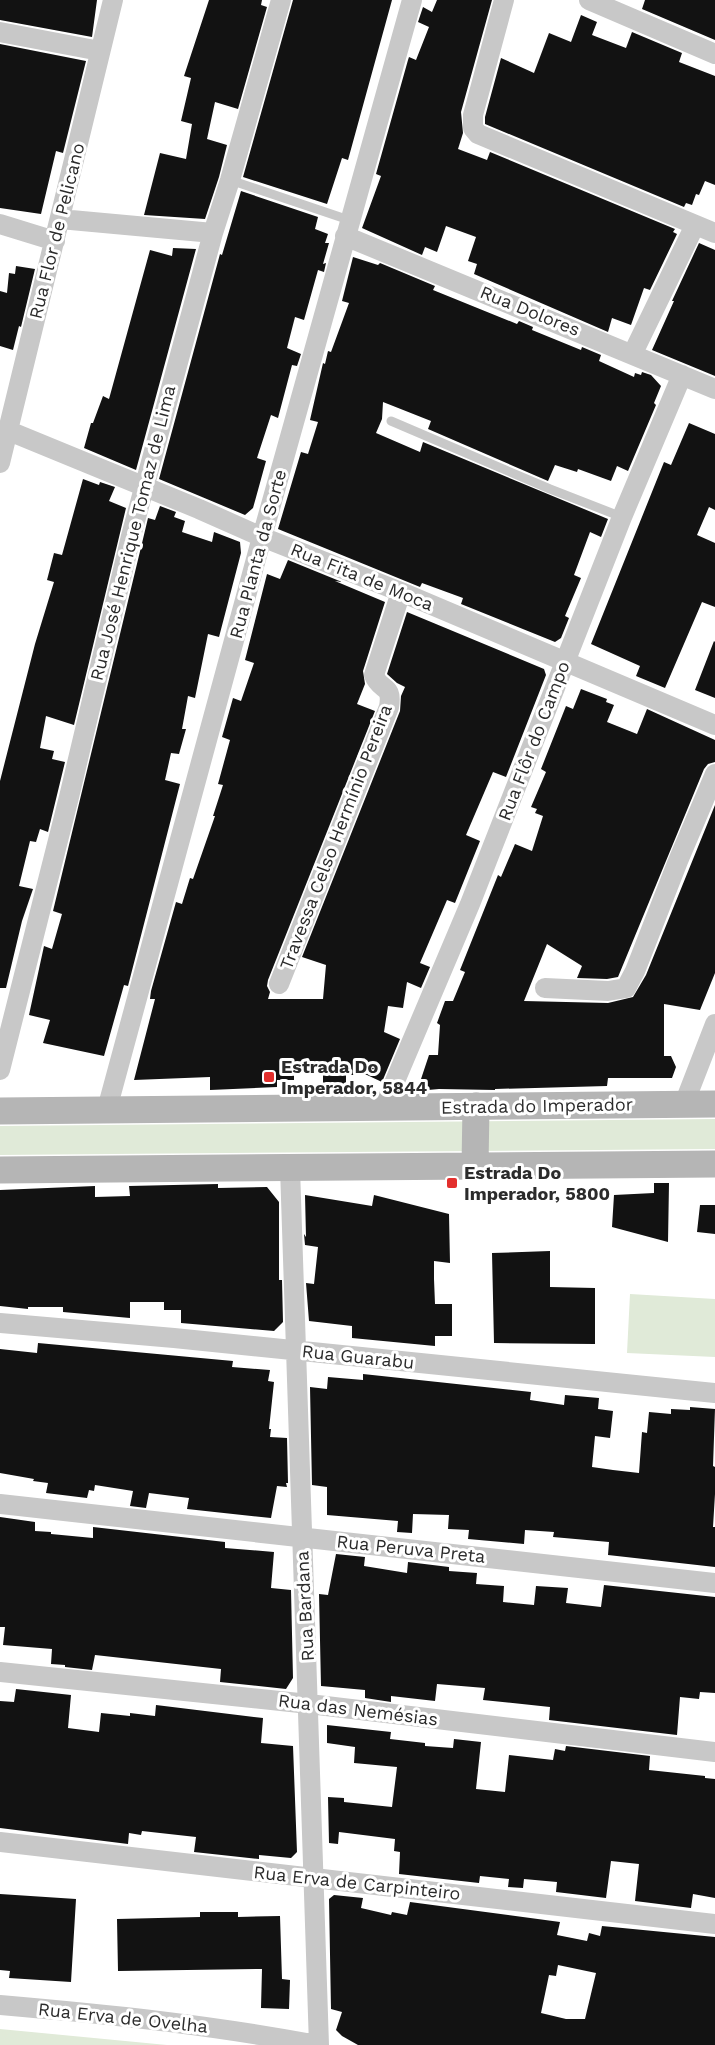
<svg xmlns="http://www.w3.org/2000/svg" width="715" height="2045" font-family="'Work Sans',sans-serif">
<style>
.green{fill:#e0ead8}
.building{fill:#121212;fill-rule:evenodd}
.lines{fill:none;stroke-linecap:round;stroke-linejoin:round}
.service{stroke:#c8c8c8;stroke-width:9}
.minor{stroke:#c8c8c8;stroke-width:20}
.secondary{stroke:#b5b5b5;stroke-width:27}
.poi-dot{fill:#e32f2d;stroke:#fff;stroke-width:2}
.labels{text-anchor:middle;stroke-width:6;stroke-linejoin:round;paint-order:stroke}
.street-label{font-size:18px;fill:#2b2b2b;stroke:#fff}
.poi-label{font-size:18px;font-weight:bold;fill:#2b2b2b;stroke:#fff;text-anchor:start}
</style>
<rect width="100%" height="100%" fill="#fff"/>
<path class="green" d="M715,1119V1149L0,1155V1126Z
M630,1294L715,1299V1357L627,1353Z
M0,2029L167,2045H0Z"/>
<path class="building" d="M0,0H97L92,37L0,20Z
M209,0H262L261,5L267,7L238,109L215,102L207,139L227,145L219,177L205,219L144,215L160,153L186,159L192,124L181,121L191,78L184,76Z
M293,0H392L348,160L342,158L327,204L243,177Z
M437,0H492L461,112L463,133L458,149L487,160L490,152L675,229L673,232L677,234L650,290L644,288L631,325L612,318L608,332L474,274L477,264L468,261L476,237L446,226L437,252L425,247L422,255L362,228L381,176L376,174L408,60L409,57L416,60L429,27L418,22L423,7L432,12Z
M645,0H715V40L642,9Z
M581,15L597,22L592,35L626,48L632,32L682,53L679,62L715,76V185L705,181L699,195L696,194L692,205L686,203L684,207L485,124V117L501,58L534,73L549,33L571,42Z
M0,44L86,61L63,153L56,151L41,214L0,208Z
M241,191L318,217L315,229L328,234L325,243H329L323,264L326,263L324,272L318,270L304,320L295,317L287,348L301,354L297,366L292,365L278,418L271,415L257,458L266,461L253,508L245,515L159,479L220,254L222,255Z
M699,243L715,250V376L652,350L674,301H672Z
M173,248L196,249L136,470L84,448L91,423H93L103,396L109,399L150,250L172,256Z
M353,257L378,265L380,263L435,286L433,290L517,324L519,321L533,327L532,330L581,350L582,347L601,355L599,361L634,377L635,373L641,375L642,372L651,375L661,386L654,403L656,405L628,471L617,466L611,481L578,469L577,472L555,465L548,481L428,429L431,421L383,402L382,419L376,433L420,452L423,442L608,519L601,537L590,532L574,575L581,578L565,616L569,618L561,638L555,642L461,604L463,598L422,583L420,587L278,529L301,452L308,454L318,422L310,420L323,363L325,364L328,351L331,352L349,303L342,301Z
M16,266L35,269L21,327L19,326L13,350L0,346V291L7,293L9,273L15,274Z
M689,423L715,434V510L709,507L697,535L715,543V607L702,602L665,688L636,676L640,666L591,644L664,462L671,465Z
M83,479L99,485L100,482L115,487L109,501L126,508L74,725L46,716L40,748L54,751L52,759L65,762L48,832L40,829L36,842L30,841L19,886L33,889L22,921L6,988H0V781L35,644L54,582L47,580L54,553L62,555Z
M160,506L176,512L174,517L185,521L182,532L212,542L214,532L240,542L241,553L219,637L208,634L195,698L188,696L182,729H186L179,754L171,753L165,780L180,784L128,986L124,985L104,1056L43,1043L50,1020L29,1015L44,946L52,949L62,914L53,911L143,539L148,518L155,520Z
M288,560L342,582L335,581L385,602L363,671L365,684L357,704L375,711L268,980L267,986L270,992L268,999H323L326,965L302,957L400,711L401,696L405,687L397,683L387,674L407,612L544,669L546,675L506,777L493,772L466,835L480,841L455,903L447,900L420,963L430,967L421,988L407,982L403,1008L388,1006L384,1032L400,1039L382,1082L367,1075H346V1089H323V1074H294V1080H277V1087L210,1090V1077L134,1080L155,999H150L151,991L176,902L182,904L190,878L193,879L215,816H213L223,785L218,784L230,740L222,737L233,698L241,701L254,663L245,660L267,574L280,579Z
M714,641L715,642V698L695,690Z
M581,689L607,699L606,702L614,705L607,722L637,734L647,709L715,740V762L708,764L704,769L618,977L607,979L577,978L582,966L547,944L524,1001L608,1003L633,997L646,975L715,805V973L700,1010L664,1004V1056H671L676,1067L672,1078H608L607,1086L495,1089V1090L439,1089L417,1091L429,1055H438L440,1025L437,1023L445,1001H453L465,972L460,970L498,875L501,877L515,844L532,851L543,816L535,813L537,809L531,807L546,772L541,769L566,706L573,709Z
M654,1183H669L668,1242L612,1227L614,1195L654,1193Z
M218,1184V1188L267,1187L279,1202V1280H282L283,1322L274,1331L181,1323V1310H164V1302H130V1318L63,1312V1307H28V1309L0,1306V1190L95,1186V1197L130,1196L129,1186Z
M305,1195L372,1206L374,1195L449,1214L450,1263L434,1261V1279L435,1304H452V1336H435V1346L352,1338V1326L309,1321L306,1283L314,1284L318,1247L305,1245L304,1234L306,1237Z
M700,1205H715V1234L697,1232Z
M550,1251V1287L595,1288V1344L494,1343L492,1253Z
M38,1343L233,1361L232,1367L270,1370L268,1381L274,1382L269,1429H271L270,1437L287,1438L288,1483H286L287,1487L277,1486L271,1518L187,1509L189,1498L149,1493L146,1508L130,1506L133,1491L95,1485L94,1491L89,1490L87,1498L46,1493L48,1483L33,1481L34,1479L0,1473V1349L37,1353Z
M363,1374L531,1392L530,1400L564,1405L565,1395L599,1398L598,1409L613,1411L610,1438L595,1436L592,1467L613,1470L639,1473L642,1432L647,1433L649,1412L671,1414V1409L690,1410V1407L715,1409L713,1466L715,1467V1494L713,1527H715V1567L608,1555L609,1542L553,1537L554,1532L525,1530L524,1544L468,1539L469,1530L448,1529L449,1515L413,1514L412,1533L397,1532L398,1521L327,1515V1487L312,1485L310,1387L327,1389L328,1377L363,1380Z
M0,1517L35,1522V1531L51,1532V1534L93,1538V1527L225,1542V1548L274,1552L271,1588L291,1590L293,1678L286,1689L220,1682L221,1669L95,1655L92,1670L65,1667V1665L51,1664L52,1649L3,1645L5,1627H0Z
M336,1554L365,1557L364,1566L407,1573L408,1562L449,1567V1571L477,1573L476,1584L504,1586L503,1602L534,1605L536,1586L568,1588L566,1603L601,1607L604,1585L715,1597V1693L700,1692L699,1699L680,1697L677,1735L549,1720L550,1707L483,1700L485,1688L437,1684L435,1701L391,1696V1702L365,1698V1690L321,1686L319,1594L328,1595Z
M16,1689L71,1695L68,1728L99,1732L101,1713L130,1716V1713L155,1716L156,1705L263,1718L261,1743L293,1746L297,1852L291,1858L259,1855V1859L194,1852L196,1837L142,1831L141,1835L129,1833L128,1844L0,1828V1701L14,1702Z
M327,1725L391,1732L390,1739L425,1743V1746L453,1748L454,1739L481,1742L476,1789L505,1792L509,1755L553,1760L555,1749L565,1751L566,1746L650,1756L649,1770L705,1776V1778L715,1779V1898L693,1894L691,1908L635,1901L639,1864L611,1861L606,1898L556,1892L557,1882L524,1879L523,1888L508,1887L509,1879L480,1876L479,1883L399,1874L400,1852L394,1851L395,1839L339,1832L338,1844L329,1843L328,1797L344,1798V1802L392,1807L397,1767L354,1763L355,1747L327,1743Z
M0,1894L76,1899L71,1982L9,1978L10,1971L0,1970Z
M334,1895L363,1898L361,1908L391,1915L392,1912L407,1915L410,1902L560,1922L557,1935L587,1941L589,1933L600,1936L602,1926L715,1937V2045H358L342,2036L336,2030L342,2012L331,2009L329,1899ZM558,1965L596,1973L585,2019H566L541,2013L549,1975L556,1976Z
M200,1912H238V1917L280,1916L282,1979L290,1980L289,2009L261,2008L262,1969L118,1971L117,1919L200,1917Z"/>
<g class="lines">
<path class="service" d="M230,180L349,220
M391,421L550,489L622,517"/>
<path class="minor" d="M504,0L473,115V128L478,134L715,233
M589,0L715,54
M0,32L100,51
M60,219L213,233
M0,224L55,241
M345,236L715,389
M633,353L695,225
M9,431L199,509L262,537L401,592L715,725
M0,463L113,0
M279,984L389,707C393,683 380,692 374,675L401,592
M545,988L608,991L626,988L635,971L678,861L715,774
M0,1070L69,797L131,536L213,233L230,180L281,0
M684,1104L715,1024
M384,1107L470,904L622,517L682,375
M107,1109L262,537L412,0
M290,1168L319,2045
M0,1323L174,1338L715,1393
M0,1504L715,1583
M0,1672L309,1704L715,1752
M0,1842L715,1924
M0,2005C106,2014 212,2025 317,2045"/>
<path class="secondary" d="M0,1111L715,1104
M475,1166L476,1106
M0,1170L715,1164"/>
</g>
<g class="poi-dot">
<rect x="263" y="1071" width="12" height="12" rx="3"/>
<rect x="446" y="1177" width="12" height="12" rx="3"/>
</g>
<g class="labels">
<g class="street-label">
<text transform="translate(57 231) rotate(-76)" y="6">Rua Flor de Pelicano</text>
<text transform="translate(530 311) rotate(22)" y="6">Rua Dolores</text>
<text transform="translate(133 533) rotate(-76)" y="6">Rua José Henrique Tomaz de Lima</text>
<text transform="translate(258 554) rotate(-75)" y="6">Rua Planta da Sorte</text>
<text transform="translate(362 577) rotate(22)" y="6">Rua Fita de Moca</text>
<text transform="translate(534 741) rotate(-69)" y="6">Rua Flôr do Campo</text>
<text transform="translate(336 837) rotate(-69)" y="6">Travessa Celso Hermínio Pereira</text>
<text transform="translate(537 1106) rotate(-1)" y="6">Estrada do Imperador</text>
<text transform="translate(358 1357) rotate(6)" y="6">Rua Guarabu</text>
<text transform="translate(411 1549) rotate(6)" y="6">Rua Peruva Preta</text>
<text transform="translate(305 1606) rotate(-93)" y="6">Rua Bardana</text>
<text transform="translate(358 1710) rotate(7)" y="6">Rua das Nemésias</text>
<text transform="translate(357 1883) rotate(6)" y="6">Rua Erva de Carpinteiro</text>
<text transform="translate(123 2018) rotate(6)" y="6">Rua Erva de Ovelha</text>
</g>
<g class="poi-label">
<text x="281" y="1073">Estrada Do<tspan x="281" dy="21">Imperador, 5844</tspan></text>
<text x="464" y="1179">Estrada Do<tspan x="464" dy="21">Imperador, 5800</tspan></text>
</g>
</g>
</svg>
